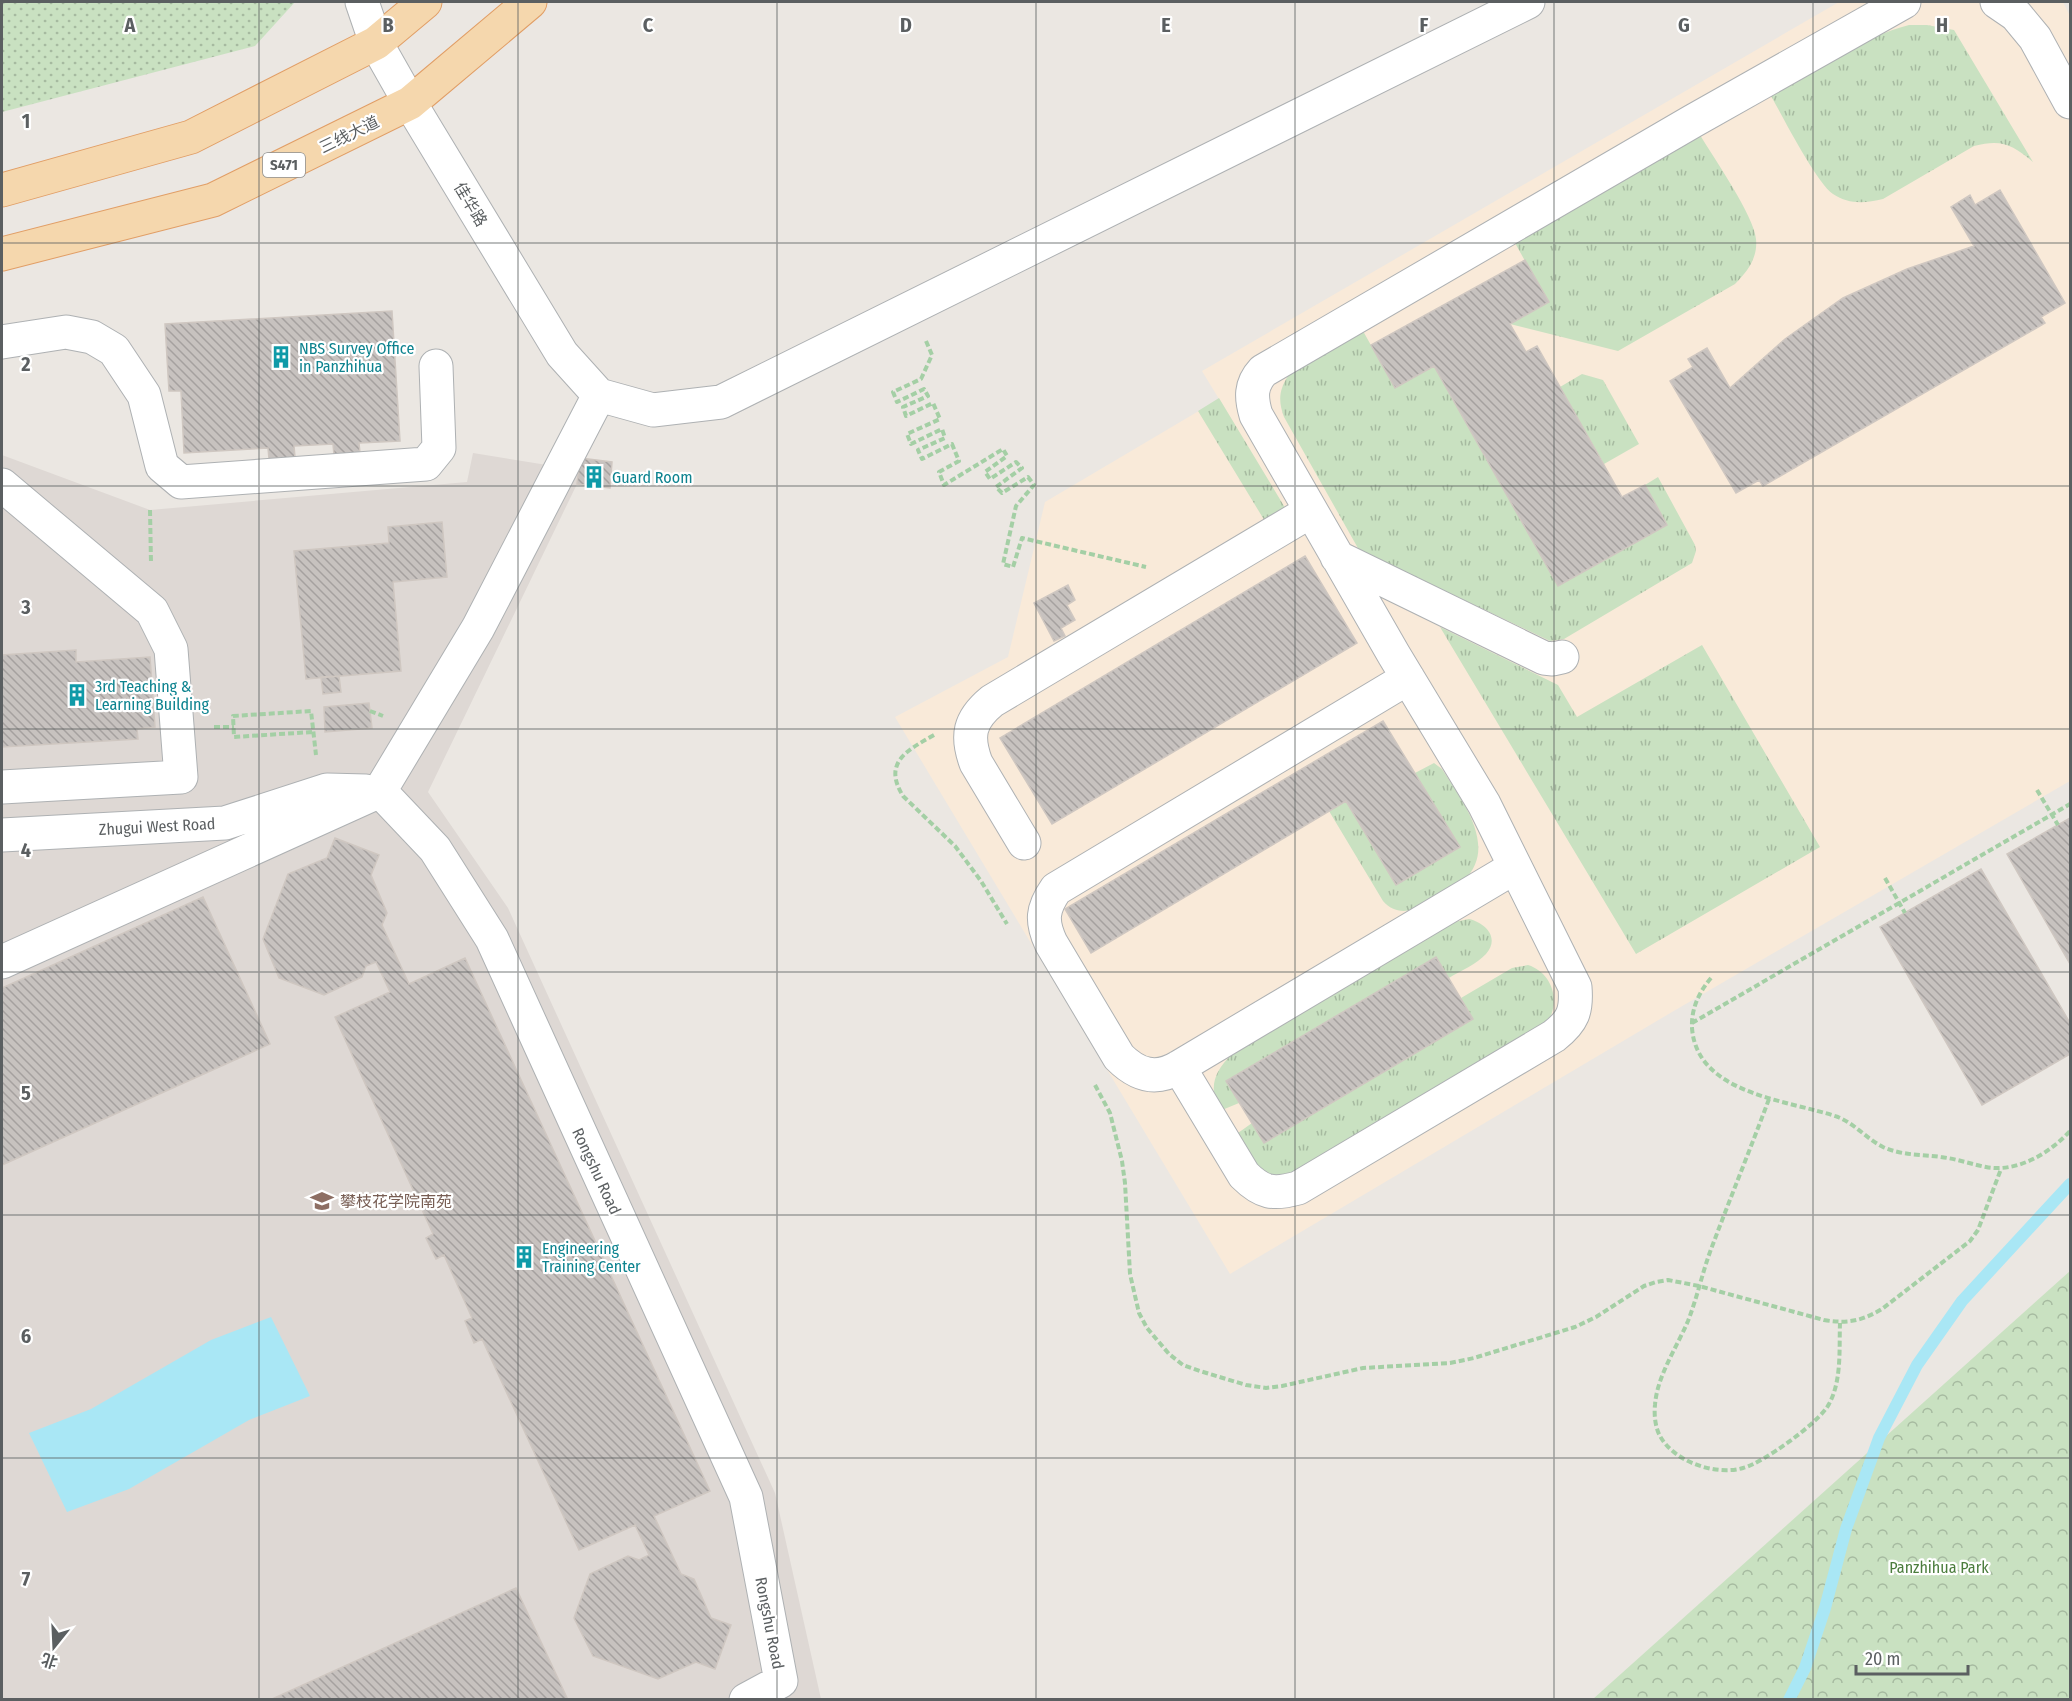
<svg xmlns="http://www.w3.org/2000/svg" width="2072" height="1701" font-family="'Fira Sans Condensed','Noto Sans SC',sans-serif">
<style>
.commercial{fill:#f9ead9}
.education{fill:#ded8d4}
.grass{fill:url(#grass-tufts)}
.forest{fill:url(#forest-crowns)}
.park{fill:url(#park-dots)}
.water{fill:#a9e7f5}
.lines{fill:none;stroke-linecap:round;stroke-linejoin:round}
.stream{stroke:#a9e7f5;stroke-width:12}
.building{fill:url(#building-back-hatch);stroke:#cfc7c1;stroke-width:1.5}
.minor-casing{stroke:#aeb1b3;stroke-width:35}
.major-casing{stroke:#e19e66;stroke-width:35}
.path{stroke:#a4cfa5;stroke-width:4;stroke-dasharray:6 3;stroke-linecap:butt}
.minor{stroke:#fff;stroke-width:33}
.major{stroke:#f5d7ad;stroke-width:33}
.grid{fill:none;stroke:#5b5f61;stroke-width:1.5;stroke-opacity:0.55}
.labels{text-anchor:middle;stroke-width:4.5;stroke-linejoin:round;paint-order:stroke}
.shield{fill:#fff;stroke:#8c8f90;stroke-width:1.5}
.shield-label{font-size:15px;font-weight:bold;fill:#5b5f61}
.street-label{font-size:16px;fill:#5b5f61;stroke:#fff}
.culture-label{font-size:16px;fill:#0d838f;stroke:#fff;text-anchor:start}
.education-label{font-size:16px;fill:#785e54;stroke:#fff;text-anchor:start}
.park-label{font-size:16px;fill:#4b7d3d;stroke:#fff}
.grid-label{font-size:20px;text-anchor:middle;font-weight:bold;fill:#5b5f61;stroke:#fff;stroke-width:4.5;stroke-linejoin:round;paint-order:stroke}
</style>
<defs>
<pattern id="grass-tufts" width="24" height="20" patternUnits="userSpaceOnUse" patternTransform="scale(1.5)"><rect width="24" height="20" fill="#c9e1c1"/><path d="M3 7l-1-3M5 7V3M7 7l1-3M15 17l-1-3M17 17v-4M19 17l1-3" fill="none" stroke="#a6baa0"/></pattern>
<pattern id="forest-crowns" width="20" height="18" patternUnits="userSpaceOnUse" patternTransform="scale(1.5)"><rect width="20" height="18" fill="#c9e1c1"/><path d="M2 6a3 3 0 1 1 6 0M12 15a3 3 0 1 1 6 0" fill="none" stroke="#a6baa0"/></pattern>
<pattern id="park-dots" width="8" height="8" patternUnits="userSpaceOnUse" patternTransform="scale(1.5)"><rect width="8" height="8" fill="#c9e1c1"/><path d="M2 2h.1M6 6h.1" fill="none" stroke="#a6baa0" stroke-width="1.8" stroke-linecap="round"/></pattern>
<pattern id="building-back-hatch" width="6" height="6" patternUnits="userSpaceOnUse" patternTransform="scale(1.5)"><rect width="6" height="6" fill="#c7c2bf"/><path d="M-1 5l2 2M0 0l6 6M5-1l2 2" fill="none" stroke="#a5a19f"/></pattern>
</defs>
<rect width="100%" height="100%" fill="#ebe7e2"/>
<path class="commercial" d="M1839,2H2063L2070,16V781L1672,1012L1230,1274L895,717L1008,657L1045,502L1219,399L1202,371Z"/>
<path class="education" d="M473,453L578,470L580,458L612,462L610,488L577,484L428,792L508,908L775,1493L821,1699H2V455L150,510L467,482Z"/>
<path class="grass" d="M1909,25H1927L1954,30L2033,162C2012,144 2001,139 1974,146L1883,199C1866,203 1849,205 1833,194C1816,182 1783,117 1771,96C1815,70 1860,38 1909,25Z
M1700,135C1714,158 1754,216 1756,239C1758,258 1747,272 1735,284L1618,351L1510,324L1548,302L1515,243Z
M1363,331L1395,388L1434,366L1558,586L1667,525L1645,485L1658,477L1695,545L1696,551L1692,563L1564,639L1550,641L1359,550L1284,417C1278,401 1279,390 1288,376Z
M1582,374L1603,380L1639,444L1604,464L1560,387Z
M1219,398L1287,511L1266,523L1198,411Z
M1440,627L1558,685L1577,717L1702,645L1820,847L1636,954Z
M1434,763L1442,769C1461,799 1500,848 1463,881C1450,892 1430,900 1415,909C1402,913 1392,911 1383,901L1329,811L1346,801L1396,884L1459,847L1415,773Z
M1469,919C1486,923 1500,938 1486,954C1477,964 1460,971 1449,978L1436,957L1227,1081L1239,1103L1222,1110C1207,1090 1214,1072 1231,1055L1454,922Z
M1528,965C1553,973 1561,1002 1547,1023L1287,1178L1261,1172L1238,1133L1252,1123L1264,1143L1472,1018L1461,998L1512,968Z"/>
<path class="forest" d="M2070,1271V1699H1593Z"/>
<path class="park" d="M2,2H295L255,46L2,112Z"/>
<path class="water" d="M271,1317L310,1396L249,1420L129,1489L67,1512L29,1433L91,1409L211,1340Z"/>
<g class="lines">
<path class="stream" d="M1789,1700L1805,1668L1825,1608L1846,1529L1879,1438L1917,1365L1962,1301L2070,1184"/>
</g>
<path class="building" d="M2000,190L2065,303L2041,317L2045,323L1763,486L1759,480L1736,493L1670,381L1693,367L1688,359L1707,348L1730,388L1785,339L1843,298L1907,269L1974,246L1951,207L1970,195L1975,205Z
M1525,260L1549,302L1510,324L1526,352L1537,346L1622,497L1645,485L1667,525L1558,586L1434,366L1395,388L1371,345Z
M392,311L400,441L359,443L360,453L334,455L333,444L294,446L295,457L269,459L268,448L184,453L181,391H169L165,324Z
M580,458L612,462L610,488L577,484Z
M442,522L447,577L393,582L401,671L306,679L294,551L389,543L388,527Z
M1305,556L1357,643L1052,824L1000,738Z
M1068,585L1075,600L1067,605L1075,620L1061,628L1065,636L1054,641L1034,603Z
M76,650V662L150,657L155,727L137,729L138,739L2,747V655Z
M339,676L341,692L323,694L321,677Z
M369,703L372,728L325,732L324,707Z
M1383,721L1460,847L1396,885L1346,801L1091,953L1065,909Z
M2070,818V964L2007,854Z
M335,838L379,855L371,875L387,913L382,925L409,984L465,958L710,1491L654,1516L681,1574L694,1579L711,1618L731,1625L715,1669L696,1662L658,1679L593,1656L574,1618L590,1574L628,1556L639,1560L649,1555L635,1525L579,1550L482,1339L474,1343L465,1321L472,1318L444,1255L436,1259L426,1238L433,1234L335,1017L390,992L376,962L366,966L362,977L324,995L279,978L263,939L288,874L327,858Z
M1981,869L2070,1023V1054L1982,1105L1880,927Z
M203,897L270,1044L2,1165V988Z
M1436,957L1473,1019L1264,1143L1226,1081Z
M516,1588L568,1700H270Z"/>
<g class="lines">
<g class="minor-casing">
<path id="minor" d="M362,2L376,43L410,103L562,354L599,395
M1997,2L2016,15L2035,38L2070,102
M2,342L66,332L92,337L114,350L144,395L162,466L181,482L426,464L439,448L436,366
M599,395L653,410L721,402L1528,2
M2,485L152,611L171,649L181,777L2,787
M1337,557L1544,658L1553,659L1562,657
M1408,678L1056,889C1042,909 1041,921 1051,943L1119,1057C1137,1075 1156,1081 1179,1067L1515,867
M380,791L435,849L492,939L746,1497L781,1681L746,1700
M2,835L225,823L327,790L366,791
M1024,843L976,763C966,736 969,720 992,701L1311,511
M2,962L380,791L478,628L599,395
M1179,1067L1244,1175C1262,1193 1273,1195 1298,1188L1554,1036C1573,1021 1577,1011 1575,987L1484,804L1394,655L1256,415C1251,398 1250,385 1263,371L1693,121L1904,2"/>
</g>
<g class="major-casing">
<path id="major" d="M2,190L191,137L376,43L425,2
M2,254L213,200L410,103L530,2"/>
</g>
<path class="path" d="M926,341L932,355L921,379L893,392L897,402L924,389L928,396L903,407L906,416L933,403L940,419L907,434L911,444L942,429L945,438L918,450L922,459L952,444L959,461L939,472L944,485L1003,449L1007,456L985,472L990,479L1016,462L1022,468L996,487L1002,493L1028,477L1034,485L1016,506L1003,564L1013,567L1022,538L1146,567
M150,510L151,563
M370,711L383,716
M214,727H234
M312,732L234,737L233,716L311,711L316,755
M934,735C908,750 882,762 903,796L955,846L981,881L1007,924
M2037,790L2058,825
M1885,878L1905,913
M1711,978C1699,992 1691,1009 1692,1028C1697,1095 1789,1100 1838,1117C1855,1124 1867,1139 1883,1147C1903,1156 1921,1154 1941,1157C1957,1159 1971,1164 1986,1167C2017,1173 2050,1153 2070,1131
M1692,1023L2070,804
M1095,1085L1110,1113L1122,1161L1125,1183L1130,1274L1139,1313L1147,1328L1169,1354L1183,1365L1200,1371L1246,1385L1266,1388L1282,1386L1363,1368L1450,1363L1474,1358L1575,1327L1596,1317L1644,1286L1656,1282L1668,1280L1699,1286L1824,1320C1847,1324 1862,1321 1882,1309L1970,1241L1978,1230L2001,1169
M1769,1099C1750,1150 1729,1201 1710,1252C1702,1274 1697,1298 1688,1321C1677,1347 1657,1376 1655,1405C1654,1414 1655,1427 1660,1436C1674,1462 1716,1476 1743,1468C1763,1463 1820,1422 1829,1404C1842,1380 1839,1349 1840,1323"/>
<use href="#minor" class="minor"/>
<use href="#major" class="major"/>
</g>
<path class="grid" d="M259,2V1700M518,2V1700M777,2V1700M1036,2V1700M1295,2V1700M1554,2V1700M1813,2V1700M2,243H2070M2,486H2070M2,729H2070M2,972H2070M2,1215H2070M2,1458H2070"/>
<defs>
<g id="building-bare" transform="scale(1.8)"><path d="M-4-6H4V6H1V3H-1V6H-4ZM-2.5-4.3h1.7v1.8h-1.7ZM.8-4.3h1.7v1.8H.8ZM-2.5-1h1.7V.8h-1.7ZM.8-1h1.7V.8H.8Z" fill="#0f9aa8" stroke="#fff" stroke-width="2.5" paint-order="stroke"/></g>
<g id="university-bare" transform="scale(1.8)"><path d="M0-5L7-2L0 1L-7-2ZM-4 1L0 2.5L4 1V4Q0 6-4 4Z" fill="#8d6e63" stroke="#fff" stroke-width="2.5" paint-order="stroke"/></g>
</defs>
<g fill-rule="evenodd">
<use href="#building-bare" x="281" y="357"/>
<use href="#building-bare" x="594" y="477"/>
<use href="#building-bare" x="77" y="695"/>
<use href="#university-bare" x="322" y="1201"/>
<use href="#building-bare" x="524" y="1257"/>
</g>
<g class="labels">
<rect class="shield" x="263" y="153" width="42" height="24" rx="4.5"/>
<g class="shield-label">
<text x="284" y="170">S471</text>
</g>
<g class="street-label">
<text transform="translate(349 134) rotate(-26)" y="6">三线大道</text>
<text transform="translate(471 204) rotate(59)" y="6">佳华路</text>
<text transform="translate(157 826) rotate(-3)" y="6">Zhugui West Road</text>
<text transform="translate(597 1171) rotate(65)" y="6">Rongshu Road</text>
<text transform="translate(770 1623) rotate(79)" y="6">Rongshu Road</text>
</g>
<g class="culture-label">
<text x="299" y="354">NBS Survey Office<tspan x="299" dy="18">in Panzhihua</tspan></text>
<text x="612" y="483">Guard Room</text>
<text x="95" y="692">3rd Teaching &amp;<tspan x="95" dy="18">Learning Building</tspan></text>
<text x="542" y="1254">Engineering<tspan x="542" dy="18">Training Center</tspan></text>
</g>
<g class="education-label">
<text x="340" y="1207">攀枝花学院南苑</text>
</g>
<g class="park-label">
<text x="1939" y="1573">Panzhihua Park</text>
</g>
</g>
<g class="grid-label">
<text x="130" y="32">A</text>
<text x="388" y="32">B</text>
<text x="648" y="32">C</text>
<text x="906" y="32">D</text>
<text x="1166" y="32">E</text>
<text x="1424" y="32">F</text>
<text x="1684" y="32">G</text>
<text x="1942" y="32">H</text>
<text x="26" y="128">1</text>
<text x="26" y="371">2</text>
<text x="26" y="614">3</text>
<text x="26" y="857">4</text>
<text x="26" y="1100">5</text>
<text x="26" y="1343">6</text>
<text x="26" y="1586">7</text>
</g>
<rect width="2072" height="1701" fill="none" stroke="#5b5f61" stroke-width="6"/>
<g transform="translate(54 1647) rotate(198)" stroke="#ffffff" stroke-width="4.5" paint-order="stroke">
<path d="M0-4.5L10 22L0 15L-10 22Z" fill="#5b5f61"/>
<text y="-9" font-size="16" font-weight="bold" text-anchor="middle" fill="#5b5f61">北</text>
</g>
<path d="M1856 1665v9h112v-9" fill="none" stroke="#5b5f61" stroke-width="3"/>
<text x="1865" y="1665" font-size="18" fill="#5b5f61" stroke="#ffffff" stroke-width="4.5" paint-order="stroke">20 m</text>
</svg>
